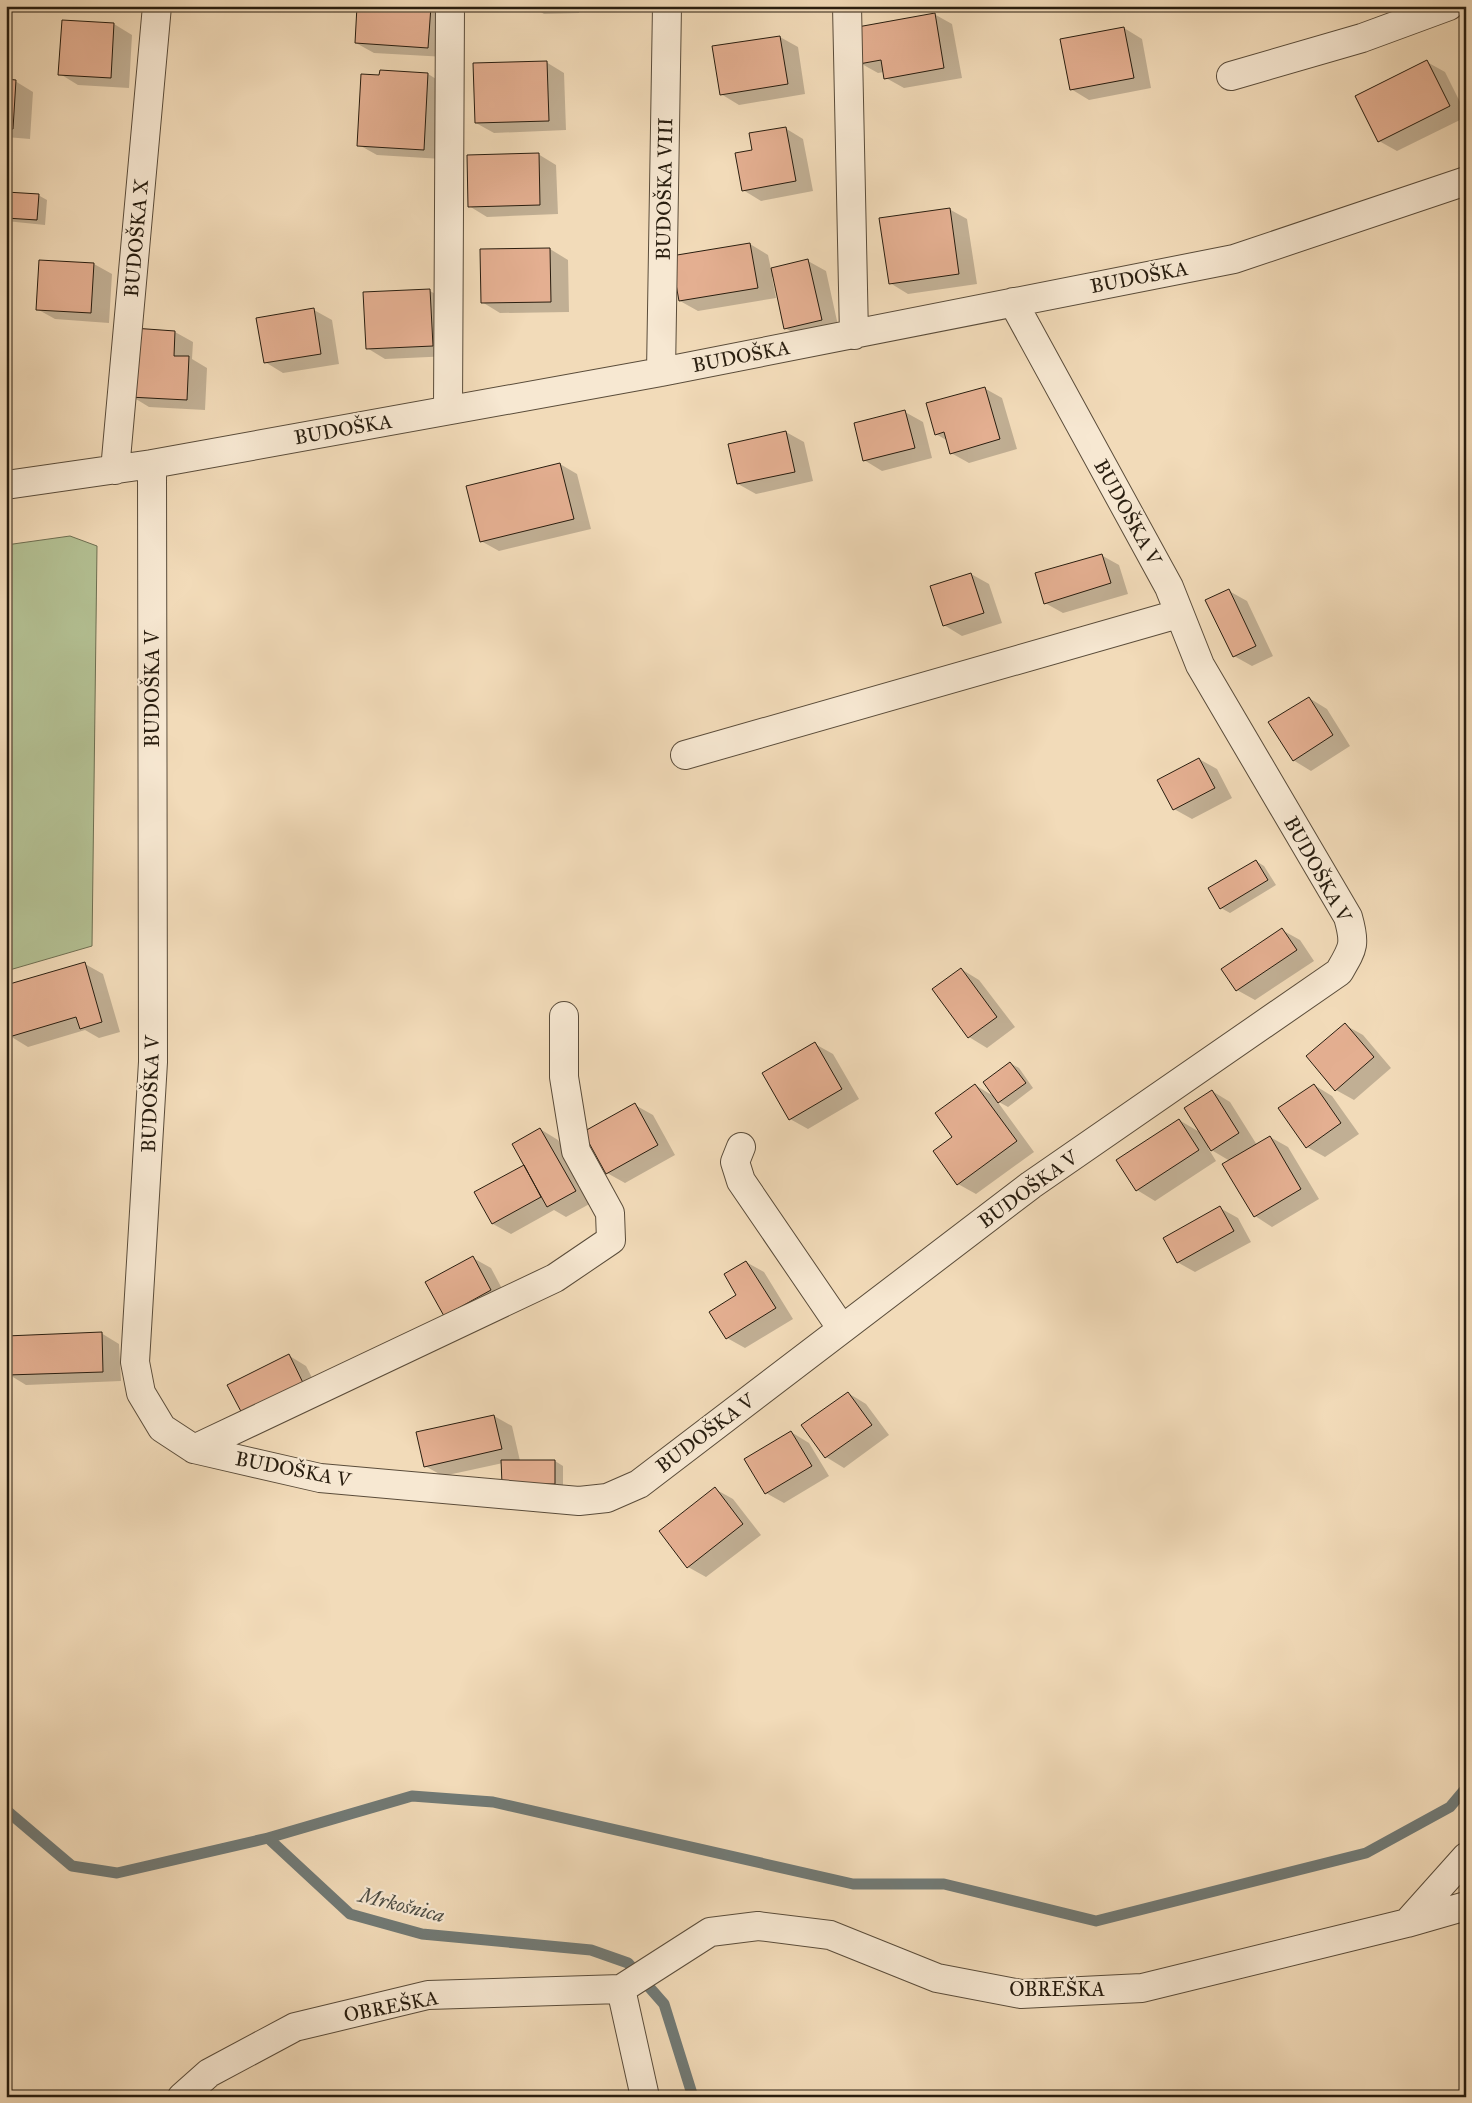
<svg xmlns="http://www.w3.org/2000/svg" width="1472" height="2103" font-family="'IM FELL Great Primer',serif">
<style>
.green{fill:#b4c194;stroke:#6e6f52}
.shadow{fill:#0003}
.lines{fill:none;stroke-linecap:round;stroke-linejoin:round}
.stream{stroke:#717a76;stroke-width:11}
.building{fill:#e4af91;stroke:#281d0f}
.minor-casing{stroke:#5a4c3a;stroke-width:30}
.minor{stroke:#f7e8d2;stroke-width:28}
.labels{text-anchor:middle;stroke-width:4.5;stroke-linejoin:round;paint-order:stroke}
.street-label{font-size:20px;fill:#281d0f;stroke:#f7e8d2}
.water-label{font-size:21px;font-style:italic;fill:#4c4c43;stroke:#f7e8d2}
</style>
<rect width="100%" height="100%" fill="#f2dbb9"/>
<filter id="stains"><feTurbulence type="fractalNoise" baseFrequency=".004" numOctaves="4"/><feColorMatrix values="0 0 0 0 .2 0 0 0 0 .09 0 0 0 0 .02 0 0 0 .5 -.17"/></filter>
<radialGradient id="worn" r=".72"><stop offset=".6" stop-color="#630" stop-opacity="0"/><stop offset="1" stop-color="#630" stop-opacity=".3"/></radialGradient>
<path class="green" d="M70,536L97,546L92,946L6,971V545Z"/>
<path class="shadow" d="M358,6H449L446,57L374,53L356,43Z
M531,6H579V13L544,14Z
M934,14L952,24L962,78L904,88L886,78L884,72L878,73L860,63Z
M114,24L132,35L129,88L78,85L60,74Z
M1124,28L1142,39L1151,88L1089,100L1071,89Z
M780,37L798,47L805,94L739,105L721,94Z
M546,62L564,73L566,130L494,133L476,123Z
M1427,62L1445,72L1466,114V117L1397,151L1379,141Z
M428,74L446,85L442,159L377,155L359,145Z
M6,81H15L33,92L30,139L6,137Z
M785,128L803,139L813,191L761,201L743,190Z
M538,154L556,165L558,214L487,217L469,206Z
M6,193L38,195L47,200L45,225L6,221Z
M949,209L967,219L977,284L908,294L890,283Z
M750,244L768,255L771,269L808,261L826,271L839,330L803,338L785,328L774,277H772L776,298L698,311L680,301Z
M550,249L568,260L569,312L500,313L482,302Z
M94,264L112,274L109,323L55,319L37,309Z
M430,291L448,301L451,356L385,359L367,348Z
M314,310L332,320L339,364L283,373L265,362Z
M175,332L193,342L192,359L207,368L205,410L149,407L131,396Z
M984,388L1002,398L1017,449L969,463L951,453L948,441L936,434Z
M905,412L923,422L932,458L882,471L864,460Z
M786,432L804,442L813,481L756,494L738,484Z
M560,464L577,474L591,529L499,551L481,541Z
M1101,555L1119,565L1128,594L1063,613L1045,603Z
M971,574L989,584L1002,623L962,636L944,625Z
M1229,591L1247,601L1273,656L1252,666L1234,656Z
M1309,698L1327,709L1350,746L1311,771L1293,760Z
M1199,759L1217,769L1232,798L1192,819L1174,809Z
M1256,861L1264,866L1276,885L1230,913L1221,908Z
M1282,930L1300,940L1314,961L1255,1000L1237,990Z
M85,964L103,974L120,1032L99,1038L85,1030L28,1047L10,1036Z
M961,969L979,980L1015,1027L987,1048L969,1037Z
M1345,1025L1363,1035L1391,1068L1354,1100L1336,1090Z
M815,1044L833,1054L859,1099L808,1129L790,1119Z
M1010,1063L1019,1068L1033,1088L1008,1107L997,1101L1034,1152L976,1194L958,1184L954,1137L975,1085L995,1097Z
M1314,1085L1332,1096L1359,1134L1325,1157L1307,1147Z
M1212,1091L1230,1102L1257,1145L1270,1137L1288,1147L1319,1199L1272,1227L1255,1216L1230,1161L1208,1148L1216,1161L1155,1201L1137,1190L1117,1160L1179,1120L1201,1133Z
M635,1105L653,1115L675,1155L625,1183L607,1173Z
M540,1129L558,1140L593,1202L566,1217L554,1210L511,1234L493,1224L476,1193L526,1165Z
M1220,1208L1238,1218L1251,1242L1195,1272L1177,1262Z
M473,1258L491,1268L508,1300L445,1315Z
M746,1262L764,1272L793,1319L745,1348L727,1338Z
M101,1333L119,1344L121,1381L26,1385L8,1374Z
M288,1355L306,1366L323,1399L264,1429Z
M848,1393L866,1404L889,1435L844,1468L826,1457Z
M494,1416L512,1426L520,1461H555L563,1466V1488H512L503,1463L443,1476L425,1466Z
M791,1432L809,1443L829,1476L784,1503L766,1493Z
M715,1489L733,1499L761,1535L706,1577L688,1567Z"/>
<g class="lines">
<path class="stream" d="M6,1810L72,1866L117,1873L268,1838L350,1914L422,1934L591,1950L628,1963L664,2004L693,2097
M268,1838L412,1796L493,1802L853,1884H944L1096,1921L1366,1853L1450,1807L1466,1788"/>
</g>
<path class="building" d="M357,6H431L428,48L355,43Z
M935,13L944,68L884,79L881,60L859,64L852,28Z
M62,20L114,23L111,78L58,75Z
M1124,27L1134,78L1070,90L1060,39Z
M780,36L788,84L720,95L712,46Z
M1427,60L1450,106L1378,142L1355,96Z
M547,61L549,121L475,123L473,63Z
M380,70L428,73L424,150L357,146L361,74L379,75Z
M6,79L16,80L13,129H6Z
M786,127L796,181L742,191L735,153L752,150L749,133Z
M539,153L540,205L468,207L467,155Z
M6,192L39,194L37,220L6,218Z
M950,208L959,274L889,284L879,218Z
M750,243L758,288L679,301L671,256Z
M550,248L551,302L481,303L480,249Z
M808,259L822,320L784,329L771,268Z
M39,260L94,263L91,313L36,310Z
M430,289L433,346L366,349L363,292Z
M314,308L321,354L264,363L256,318Z
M133,328L175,331L174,356H189L187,400L129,397Z
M985,387L1000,439L950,454L944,432L935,435L926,403Z
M905,410L915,448L863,461L854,423Z
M786,431L795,472L737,484L728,444Z
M560,463L574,519L480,542L466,486Z
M1102,554L1111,583L1044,604L1035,573Z
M971,573L984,613L943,626L930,586Z
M1229,589L1256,646L1233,657L1205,600Z
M1309,697L1333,735L1293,761L1268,722Z
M1199,758L1215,788L1173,810L1157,780Z
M1256,860L1268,880L1220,909L1208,888Z
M1282,928L1297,950L1236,991L1221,969Z
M85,962L102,1022L80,1029L76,1017L9,1037L6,1028V985Z
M961,968L997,1017L968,1038L932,989Z
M1345,1023L1374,1057L1335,1091L1306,1056Z
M815,1042L842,1089L789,1120L762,1073Z
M1010,1062L1026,1083L998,1103L983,1082Z
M975,1084L1017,1141L957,1185L933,1151L952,1137L935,1113Z
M1314,1084L1341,1123L1306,1148L1278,1108Z
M1212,1090L1239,1133L1211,1151L1184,1108Z
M635,1103L658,1145L606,1174L583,1132Z
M1179,1119L1199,1150L1136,1191L1116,1160Z
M540,1128L576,1191L547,1207L512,1144Z
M1270,1136L1301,1189L1254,1217L1222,1164Z
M524,1165L541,1197L492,1224L474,1192Z
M1220,1206L1234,1231L1177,1263L1163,1238Z
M473,1256L491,1290L444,1316L425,1282Z
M746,1261L776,1308L726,1339L709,1312L736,1295L724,1274Z
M102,1332L103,1372L7,1375L6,1336Z
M289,1354L306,1389L245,1419L227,1385Z
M848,1392L872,1425L825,1458L801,1425Z
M494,1415L502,1449L424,1467L416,1432Z
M791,1431L812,1466L765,1494L744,1459Z
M501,1460H555V1484H502Z
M715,1487L743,1524L687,1568L659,1531Z"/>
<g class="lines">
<g class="minor-casing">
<path id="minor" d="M847,6L854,335
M1231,76L1362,38L1449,6
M661,372L667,6
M448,410L450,6
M152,464L153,1062L135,1362L141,1393L162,1428L194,1449L320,1478L579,1501L607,1498L639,1484L1031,1185L1339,972C1353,948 1356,945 1348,917L1200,665L1169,587L1013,302
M115,470L157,6
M6,485L152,464L661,372L1234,259L1466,181
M685,755L1178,614
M741,1147L735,1162L741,1181L842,1329
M194,1449L555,1278L611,1240L610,1213L576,1151L564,1077V1016
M1407,1923L1466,1857
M621,1989L710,1932L758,1926L830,1935L937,1978L1021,1994L1142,1988L1407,1923L1466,1906
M621,1989L645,2097
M182,2097L209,2073L295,2027L428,1995L621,1989"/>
</g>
<use href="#minor" class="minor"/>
</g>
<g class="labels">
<g class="street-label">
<text transform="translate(664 189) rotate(-89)" y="7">BUDOŠKA VIII</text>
<text transform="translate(136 238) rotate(-85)" y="7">BUDOŠKA X</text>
<text transform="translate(1139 277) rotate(-11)" y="7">BUDOŠKA</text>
<text transform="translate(741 356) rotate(-11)" y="7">BUDOŠKA</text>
<text transform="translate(343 429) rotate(-10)" y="7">BUDOŠKA</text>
<text transform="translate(1128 512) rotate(61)" y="7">BUDOŠKA V</text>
<text transform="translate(152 689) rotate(-90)" y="7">BUDOŠKA V</text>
<text transform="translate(1318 869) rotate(61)" y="7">BUDOŠKA V</text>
<text transform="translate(150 1094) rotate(-88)" y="7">BUDOŠKA V</text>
<text transform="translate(1028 1189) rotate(-36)" y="7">BUDOŠKA V</text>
<text transform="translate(705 1433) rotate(-37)" y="7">BUDOŠKA V</text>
<text transform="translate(293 1469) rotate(11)" y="7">BUDOŠKA V</text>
<text x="1057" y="1996">OBREŠKA</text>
<text transform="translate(391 2006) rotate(-11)" y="7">OBREŠKA</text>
</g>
<g class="water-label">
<text transform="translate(402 1905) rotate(14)" y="7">Mrkošnica</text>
</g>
</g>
<rect width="1472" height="2103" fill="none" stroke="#f2dbb9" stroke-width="25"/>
<rect x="8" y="8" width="1457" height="2088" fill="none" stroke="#281d0f" stroke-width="2.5"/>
<rect x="12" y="12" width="1447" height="2078" fill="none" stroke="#281d0f"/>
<rect width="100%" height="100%" filter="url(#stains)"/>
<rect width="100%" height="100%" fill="url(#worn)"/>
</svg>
